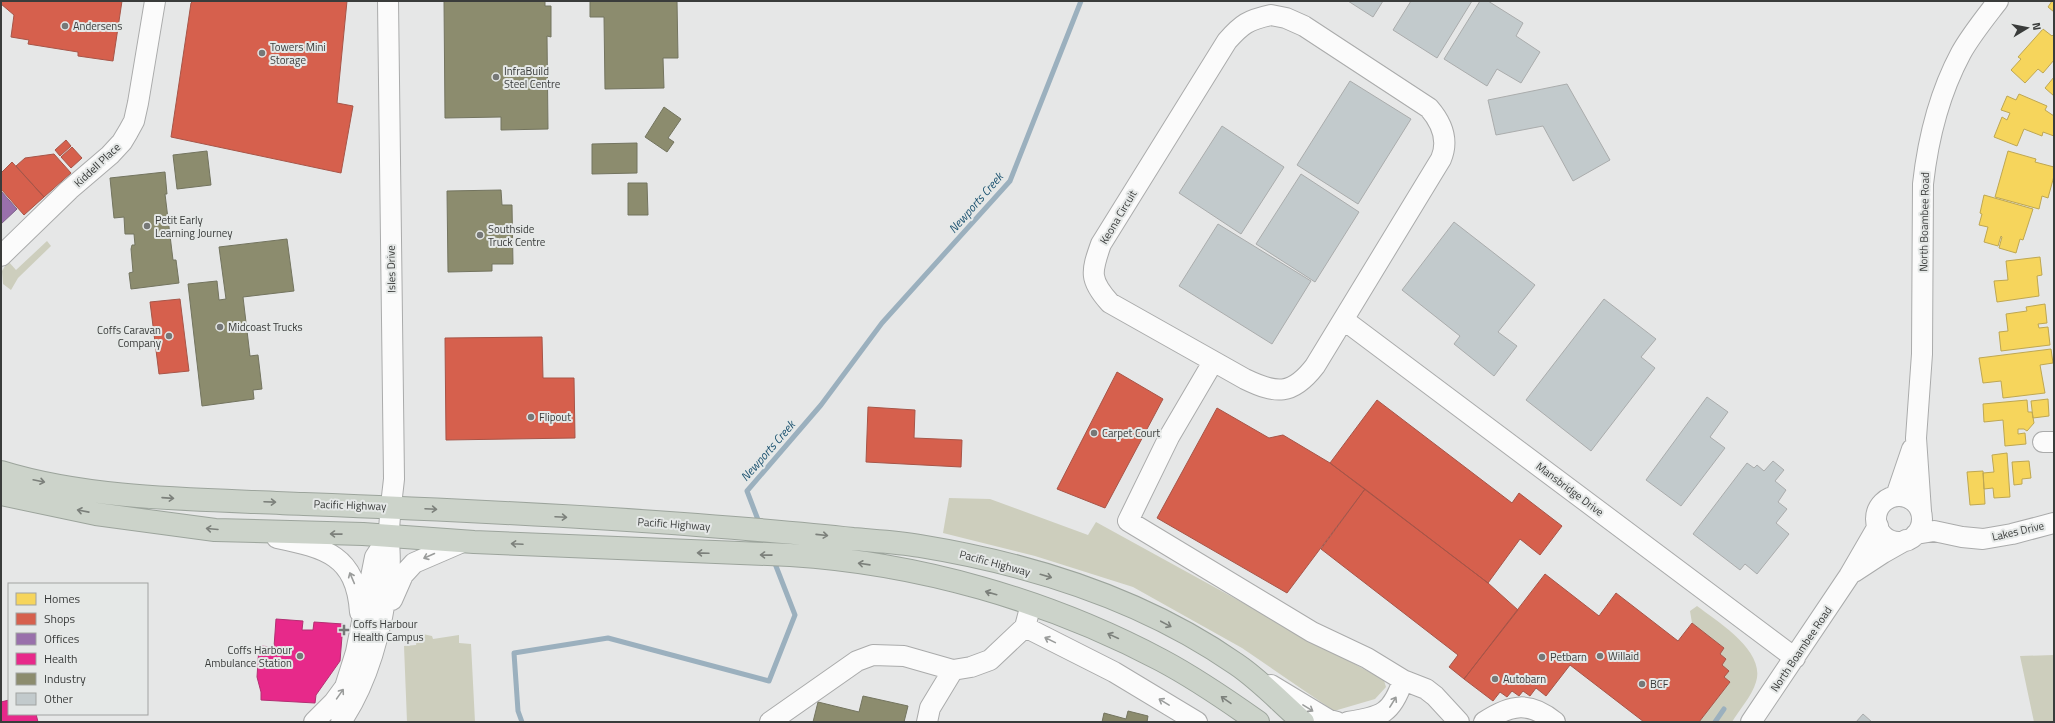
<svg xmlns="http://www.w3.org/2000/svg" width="2055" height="723" font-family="'Titillium Web',sans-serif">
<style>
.green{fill:#cdcebd}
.homes{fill:#f6d55c;stroke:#bea752}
.shops{fill:#d6604d;stroke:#a75548}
.offices{fill:#9970ab;stroke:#7c6089}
.health{fill:#e7298a;stroke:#b32f72}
.industry{fill:#8c8c6e;stroke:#73745f}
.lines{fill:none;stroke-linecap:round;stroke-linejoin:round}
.stream{stroke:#9bb0be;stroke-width:5}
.building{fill:#c2cacc;stroke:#aaacac}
.minor-casing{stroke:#aaabab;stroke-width:22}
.highway-casing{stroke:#9ca49c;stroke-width:24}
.minor{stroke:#fbfbfb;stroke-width:20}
.highway{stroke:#ccd3ca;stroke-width:22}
.oneway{stroke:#7c807b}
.oneway2{stroke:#9a9c9b}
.poi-dot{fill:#767877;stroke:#e5e8e7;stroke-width:1.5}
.labels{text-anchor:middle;stroke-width:4;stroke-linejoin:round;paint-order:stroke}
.poi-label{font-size:11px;fill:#3a3c3b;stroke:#e5e8e7;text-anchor:start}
.street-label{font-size:11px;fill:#3a3c3b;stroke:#e5e8e7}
.water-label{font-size:12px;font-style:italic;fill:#1c5270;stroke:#e5e8e7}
</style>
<rect width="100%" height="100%" fill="#e6e7e7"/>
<path class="green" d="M47,241L51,246L18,278L11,290L3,284L2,271L8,261L16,270Z
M949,498L990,499L1088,535L1096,522L1371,673L1383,677L1386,687L1375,699L1334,711L1242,648L1133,587L1035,556L943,533Z
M1697,606C1718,622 1766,651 1756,682C1752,696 1739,710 1732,722H1699L1730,682L1724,677L1722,665L1726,660L1720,654L1724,648L1692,623L1690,611Z
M418,633L432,636L433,639L459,635V643L471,644L475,722H407L404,646L416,645Z
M2054,655V722H2034L2020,656Z"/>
<path class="homes" d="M2052,1H2054V12L2048,7Z
M2043,29L2052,36L2054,34V60L2043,73L2038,69L2025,83L2011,70L2021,59L2018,57Z
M2054,77V96L2045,88Z
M2019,94L2047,106L2045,110L2054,116V136L2043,132L2042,136L2024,129L2017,146L1994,137L2002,117L2007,120L2010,113L2001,110L2007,96L2016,100Z
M2008,151L2036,159L2035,162L2054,167V176L2048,198L2042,196L2039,209L1995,197Z
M1984,195L2033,209L2023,240L2020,239L2016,253L1999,248L2002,237L2001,236L1998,246L1984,242L1988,227L1979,225L1982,214L1980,213Z
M2040,257L2042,275L2037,276L2039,296L1997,302L1994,281L2008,280L2006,261Z
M2045,304L2047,323L2038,324L2039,328L2048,327L2050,345L2001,351L1999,332L2008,331L2006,314L2027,311L2026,307Z
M2051,349L2053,363L2040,365L2045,393L2003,398L2001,381L1983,383L1979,358Z
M2048,399L2049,416L2033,418L2031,401Z
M2027,400L2028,412H2032L2034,423L2027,431L2024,429H2018V434L2025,433L2026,444L2005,446L2003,420L1984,422L1983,404Z
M2007,453L2010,497L1994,498L1993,488L1984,489L1983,473L1994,472L1992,455Z
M2029,461L2031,478L2022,479V484L2014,485L2012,462Z
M1983,471L1985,504L1970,505L1967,472Z"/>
<path class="shops" d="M1,1H122L113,61L78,56V52L28,44L29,40L11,37L14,15L1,4Z
M193,1H347L337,103L353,106L341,173L171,137L191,3Z
M66,140L71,146L60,156L55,150Z
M72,147L82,158L71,168L61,157Z
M54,154L71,173L44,197L16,166L25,158Z
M12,162L44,197L24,215L1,189V173Z
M180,299L189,371L159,374L150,302Z
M542,337L543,378H574L575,438L446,440L445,338Z
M1117,372L1163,399L1105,508L1057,489Z
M1377,400L1512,503L1519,493L1562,526L1540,555L1520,539L1488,583L1330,463Z
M868,407L915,410L914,438L962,440L961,467L866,462Z
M1217,408L1269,438L1283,435L1330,463L1365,489L1287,593L1157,518Z
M1365,489L1488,583L1518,610L1464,679L1449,667L1458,655L1321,549Z
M1545,574L1599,616L1616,593L1678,641L1692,623L1724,648L1720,654L1726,659L1722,665L1729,671L1724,677L1730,682L1699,722H1644L1570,665L1546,696L1536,688L1530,696L1523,691L1519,696L1512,691L1507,697L1500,692L1493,701L1464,679Z"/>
<path class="offices" d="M1,191L17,209L1,224Z"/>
<path class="health" d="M276,619L303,621L302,630H313L314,622L343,624L340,661L316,695L315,703L261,700V692L257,677L259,646L274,647Z
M9,700V714H36L38,722H1V702Z"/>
<path class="industry" d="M444,1H545V6H551V37L547,36L548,129L501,130V117L445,118Z
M590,1H677L678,58H663L664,88L605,89L604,17H590Z
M664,107L681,119L668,138L674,142L667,152L645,137Z
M637,143V173L592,174V144Z
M207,151L211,185L177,189L173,155Z
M165,172L167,194H165L173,260H176L179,283L131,289L129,273L133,272L131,249L132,245H135L134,234H125L124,217L114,218L110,178Z
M628,183H647L648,215H628Z
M501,190L502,205H512L513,264H492V271L448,272L447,191Z
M287,239L294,291L243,297L250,356L258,355L262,389L253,390L254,399L202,406L188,284L217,281L219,300L226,299L219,247Z
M863,696L908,706L904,722H813L818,702L859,712Z
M1128,711L1148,716L1147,722H1102L1104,713L1126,719Z"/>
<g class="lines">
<path class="stream" d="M760,525L747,491L821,405L882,323L1010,181L1081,1
M522,722L518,711L514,653L608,638L769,681L795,615L774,561
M1715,722L1724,709"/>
</g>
<path class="building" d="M1348,1H1383L1373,17Z
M1411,1H1472L1437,58L1393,30Z
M1480,1H1488L1523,23L1516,36L1540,52L1521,83L1497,69L1487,86L1444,59Z
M1350,81L1411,119L1358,204L1297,165Z
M1567,84L1610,160L1573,181L1543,126L1496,135L1488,100Z
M1222,126L1284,167L1241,234L1179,193Z
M1301,174L1359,212L1315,282L1256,244Z
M1454,222L1535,285L1498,332L1517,346L1494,376L1454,344L1460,336L1402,290Z
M1218,224L1311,281L1272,344L1179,286Z
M1604,299L1656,339L1641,357L1655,368L1591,451L1526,400Z
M1707,397L1728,412L1710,437L1725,448L1681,506L1646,480Z
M1773,461L1784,470L1775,481L1786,490L1778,502L1787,509L1776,523L1789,534L1757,574L1745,564L1740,570L1693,534L1747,463L1754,468L1757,465L1764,471Z
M1863,714L1872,722H1856Z"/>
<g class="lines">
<g class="minor-casing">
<path id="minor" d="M1271,15L1286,18L1304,26L1429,108C1442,123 1449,140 1441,159L1315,366C1292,396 1276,394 1245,379L1110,303C1089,280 1091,272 1101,244L1227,41C1242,24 1248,20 1271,15Z
M1,256L69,190L110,155L122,142L128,132L134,121L138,103L155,1
M1344,320L1795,658
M1213,362L1169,437L1128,521L1312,632L1367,658L1403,680L1426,689L1435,696L1459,722
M2043,442H2054
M1896,496L1912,449
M1876 519a23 23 0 1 1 46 0a23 23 0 1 1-46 0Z
M1921,511L1916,438L1922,354L1923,184C1928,139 1939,94 1961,53C1971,35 1985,18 1998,1
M1916,534L1934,531L1962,537L1983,539L2012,534L2054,523
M277,538C325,548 356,555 360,612
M1854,572L1883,553L1906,540
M392,600L403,575L414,563L465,541
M1025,627L1114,672L1197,722
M1271,685L1329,720L1337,722
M314,722L334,702L345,687L356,652L375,557L389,536
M341,722C370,679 383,625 389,573C391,561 389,549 389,536C389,517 392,498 394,479L388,1
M770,722L857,661L873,655L904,656L953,670L971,667L990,660L1025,627L1031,604
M927,722L930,708L953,670
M1348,722C1381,717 1392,714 1403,680
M1484,722C1511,704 1530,701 1555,722
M1751,722L1849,576L1878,526"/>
</g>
<g class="highway-casing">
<path id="highway" d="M1,472C95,501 206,499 304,504C435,509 566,515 697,525C749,529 801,533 853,539C875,541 898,542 920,546C1030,564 1144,600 1236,664C1260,680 1281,703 1303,722
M1,494L96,514L215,530L363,534L474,542L790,555C918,563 1048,600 1161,660C1195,678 1227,700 1258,722"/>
</g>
<use href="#minor" class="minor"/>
<use href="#highway" class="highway"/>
</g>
<defs><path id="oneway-shaft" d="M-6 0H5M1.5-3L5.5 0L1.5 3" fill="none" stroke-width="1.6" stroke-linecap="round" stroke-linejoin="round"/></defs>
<g class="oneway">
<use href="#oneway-shaft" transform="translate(39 481) rotate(12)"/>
<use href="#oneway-shaft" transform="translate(168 498) rotate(4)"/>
<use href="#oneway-shaft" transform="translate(270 502) rotate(2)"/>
<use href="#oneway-shaft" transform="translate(431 509) rotate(3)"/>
<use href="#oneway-shaft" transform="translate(83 511) rotate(-169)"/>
<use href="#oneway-shaft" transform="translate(561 517) rotate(3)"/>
<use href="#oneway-shaft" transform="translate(212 529) rotate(-175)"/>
<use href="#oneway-shaft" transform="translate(336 534) rotate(-179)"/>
<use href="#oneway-shaft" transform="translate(822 535) rotate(6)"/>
<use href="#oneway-shaft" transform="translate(517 544) rotate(-177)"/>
<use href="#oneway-shaft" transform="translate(703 553) rotate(-178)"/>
<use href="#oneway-shaft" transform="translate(766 555) rotate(-179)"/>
<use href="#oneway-shaft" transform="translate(864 564) rotate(-172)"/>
<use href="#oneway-shaft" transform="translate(1046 576) rotate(16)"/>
<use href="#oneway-shaft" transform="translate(991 593) rotate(-164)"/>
<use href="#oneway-shaft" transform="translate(1166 624) rotate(28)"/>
<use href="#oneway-shaft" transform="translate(1113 636) rotate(-155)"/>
<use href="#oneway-shaft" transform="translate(1226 700) rotate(-145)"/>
</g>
<g class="oneway2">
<use href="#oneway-shaft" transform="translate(429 556) rotate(156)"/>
<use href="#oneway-shaft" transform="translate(352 578) rotate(-113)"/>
<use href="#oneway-shaft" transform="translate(1050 640) rotate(-154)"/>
<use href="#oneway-shaft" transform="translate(340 694) rotate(-55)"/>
<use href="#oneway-shaft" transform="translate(1164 702) rotate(-149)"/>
<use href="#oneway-shaft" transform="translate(1393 702) rotate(-58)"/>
<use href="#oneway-shaft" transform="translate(1308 708) rotate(32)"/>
</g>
<g class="poi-dot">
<circle cx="65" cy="26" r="4"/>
<circle cx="262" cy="53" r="4"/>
<circle cx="496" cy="77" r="4"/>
<circle cx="147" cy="226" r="4"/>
<circle cx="480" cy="235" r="4"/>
<circle cx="220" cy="327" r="4"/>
<circle cx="169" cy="336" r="4"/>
<circle cx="531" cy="417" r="4"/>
<circle cx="1094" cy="433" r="4"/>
<path d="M342 624h4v4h4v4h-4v4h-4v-4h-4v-4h4z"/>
<circle cx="300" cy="656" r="4"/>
<circle cx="1600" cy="656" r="4"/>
<circle cx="1542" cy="657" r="4"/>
<circle cx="1495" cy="679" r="4"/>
<circle cx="1642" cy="684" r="4"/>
</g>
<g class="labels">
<g class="poi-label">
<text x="73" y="30">Andersens</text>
<text x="270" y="51">Towers Mini<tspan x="270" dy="13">Storage</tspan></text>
<text x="504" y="75">InfraBuild<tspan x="504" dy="13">Steel Centre</tspan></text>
<text x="155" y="224">Petit Early<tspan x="155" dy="13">Learning Journey</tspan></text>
<text x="488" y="233">Southside<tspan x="488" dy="13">Truck Centre</tspan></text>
<text x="228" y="331">Midcoast Trucks</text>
<text x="161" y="334" text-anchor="end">Coffs Caravan<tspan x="161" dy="13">Company</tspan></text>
<text x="539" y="421">Flipout</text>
<text x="1102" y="437">Carpet Court</text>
<text x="353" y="628">Coffs Harbour<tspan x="353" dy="13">Health Campus</tspan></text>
<text x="292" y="654" text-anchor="end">Coffs Harbour<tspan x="292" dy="13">Ambulance Station</tspan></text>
<text x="1608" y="660">Willaid</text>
<text x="1550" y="661">Petbarn</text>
<text x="1503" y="683">Autobarn</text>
<text x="1650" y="688">BCF</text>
</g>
<g class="street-label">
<text transform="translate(97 165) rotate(-43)" y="4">Kiddell Place</text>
<text transform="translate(1118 217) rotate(-59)" y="4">Keona Circuit</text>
<text transform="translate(1924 222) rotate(-89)" y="4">North Boambee Road</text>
<text transform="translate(391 269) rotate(-91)" y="4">Isles Drive</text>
<text transform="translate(1570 489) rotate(37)" y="4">Mansbridge Drive</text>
<text transform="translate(350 505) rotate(2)" y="4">Pacific Highway</text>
<text transform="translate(674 524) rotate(4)" y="4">Pacific Highway</text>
<text transform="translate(2018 531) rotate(-13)" y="4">Lakes Drive</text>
<text transform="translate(995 563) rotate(15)" y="4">Pacific Highway</text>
<text transform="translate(1801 649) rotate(-56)" y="4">North Boambee Road</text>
</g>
<g class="water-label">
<text transform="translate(976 203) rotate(-49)" y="4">Newports Creek</text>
<text transform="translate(768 451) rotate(-49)" y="4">Newports Creek</text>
</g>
</g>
<rect width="2055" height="723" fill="none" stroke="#3a3c3b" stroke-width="4"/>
<rect x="8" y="583" width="140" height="132" fill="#e5e8e7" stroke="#a1a3a2"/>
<rect x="16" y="593" width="20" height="12" fill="#f6d55c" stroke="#a1a3a2"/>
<text x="44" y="603" font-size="12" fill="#3a3c3b">Homes</text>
<rect x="16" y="613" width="20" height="12" fill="#d6604d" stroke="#a1a3a2"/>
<text x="44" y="623" font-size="12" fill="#3a3c3b">Shops</text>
<rect x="16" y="633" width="20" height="12" fill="#9970ab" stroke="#a1a3a2"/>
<text x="44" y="643" font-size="12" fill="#3a3c3b">Offices</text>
<rect x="16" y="653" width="20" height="12" fill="#e7298a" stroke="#a1a3a2"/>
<text x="44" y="663" font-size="12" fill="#3a3c3b">Health</text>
<rect x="16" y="673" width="20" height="12" fill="#8c8c6e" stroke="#a1a3a2"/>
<text x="44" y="683" font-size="12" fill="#3a3c3b">Industry</text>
<rect x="16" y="693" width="20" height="12" fill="#c2cacc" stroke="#a1a3a2"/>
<text x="44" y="703" font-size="12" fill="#3a3c3b">Other</text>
<g transform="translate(2027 28) rotate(80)" stroke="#e5e8e7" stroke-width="3" paint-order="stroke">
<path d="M0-3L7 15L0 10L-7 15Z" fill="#3a3c3b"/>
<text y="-6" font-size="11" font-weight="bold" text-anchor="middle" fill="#3a3c3b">N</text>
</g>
</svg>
